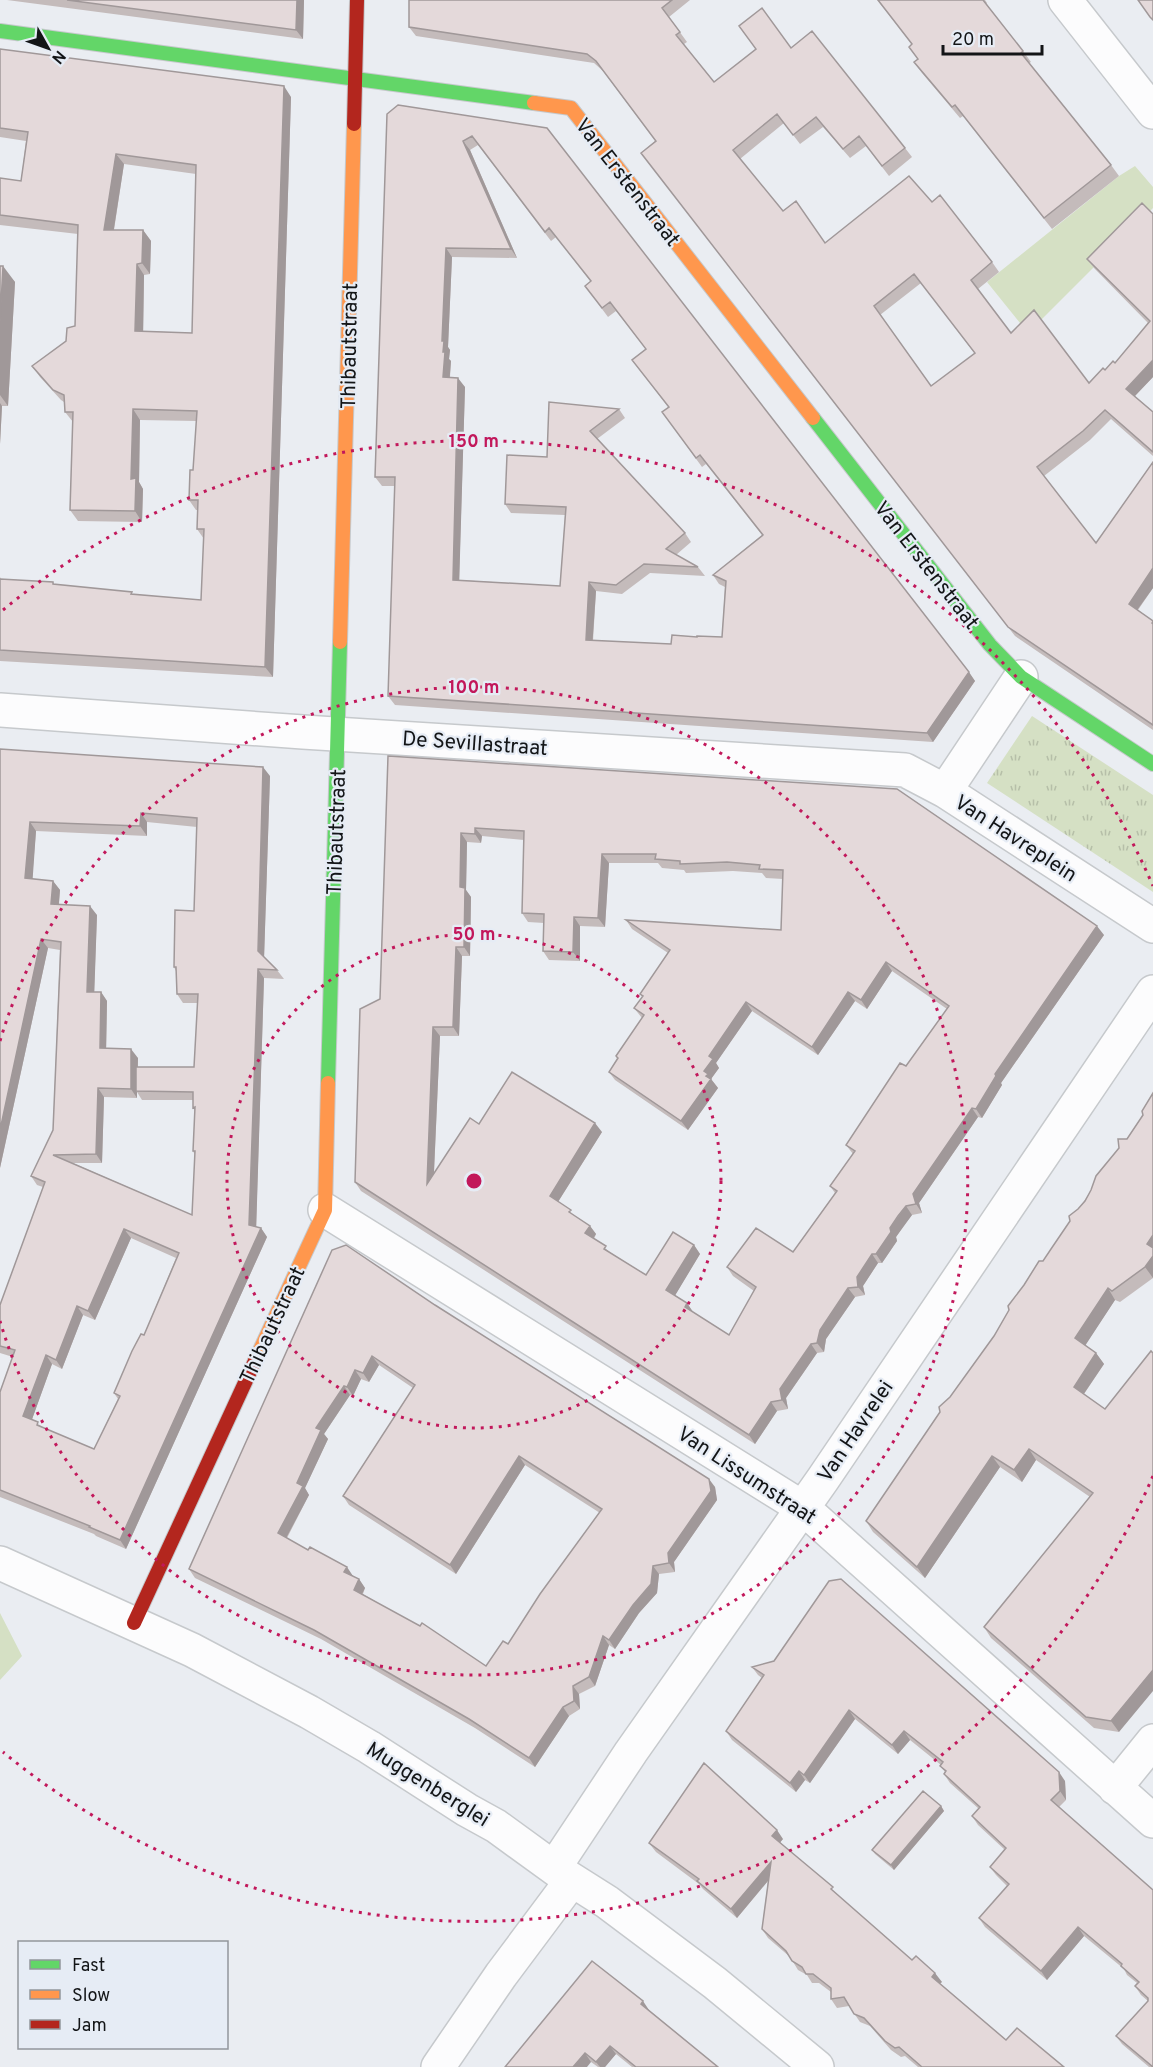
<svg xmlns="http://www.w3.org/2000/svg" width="1153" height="2067" font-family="Overpass,sans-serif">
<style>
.grass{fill:#d5e0c4}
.park{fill:url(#park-tufts)}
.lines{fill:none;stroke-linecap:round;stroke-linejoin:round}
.street-casing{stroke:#c6c9cc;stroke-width:36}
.fast-casing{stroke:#c6c9cc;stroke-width:16}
.slow-casing{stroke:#c6c9cc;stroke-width:16}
.jam-casing{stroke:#c6c9cc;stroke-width:16}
.street{stroke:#fcfcfd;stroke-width:33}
.fast{stroke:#63d668;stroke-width:14}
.slow{stroke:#ff974d;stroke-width:14}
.jam{stroke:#b3261e;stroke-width:14}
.wall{fill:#c4bbbb;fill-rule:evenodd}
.shaded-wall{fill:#a09899}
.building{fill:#e4d9da;stroke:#a09899;stroke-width:1.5;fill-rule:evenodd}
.ring{fill:none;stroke:#c2185b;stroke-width:3;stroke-dasharray:3 6}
.labels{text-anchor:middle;stroke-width:4.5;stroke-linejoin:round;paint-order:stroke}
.street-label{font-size:21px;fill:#131517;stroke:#e6ecf5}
.centre{fill:#c2185b;stroke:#e6ecf5;stroke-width:3}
.ring-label{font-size:18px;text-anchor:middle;font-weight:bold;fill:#c2185b;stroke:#e6ecf5;stroke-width:4.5;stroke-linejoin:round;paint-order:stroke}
</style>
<defs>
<pattern id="park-tufts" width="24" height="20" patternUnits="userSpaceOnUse" patternTransform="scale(1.5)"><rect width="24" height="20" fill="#d5e0c4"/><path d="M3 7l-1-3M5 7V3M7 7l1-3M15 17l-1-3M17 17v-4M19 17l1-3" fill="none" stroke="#b6bfa8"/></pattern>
</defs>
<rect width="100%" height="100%" fill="#eaedf2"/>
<path class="grass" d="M1135,166L1153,187V208L1028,333L987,282L1119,176Z
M0,1613L22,1656L0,1680Z"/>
<path class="park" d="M1032,716L1153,795V892L987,783Z"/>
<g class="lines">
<g class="street-casing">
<path id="street" d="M1065,0L1153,112
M0,710L303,732L905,770L945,791L1153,926
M945,791L1021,677
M325,1210L803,1508L1153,1821
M0,1563L192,1650L309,1712L369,1747L467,1810L496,1826L558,1871L607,1902L715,1983L817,2067
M1115,1788L1153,1741
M554,1868L631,1752L823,1479L1153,992
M438,2067L501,1975L572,1880"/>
</g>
<g class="fast-casing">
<path id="fast" d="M0,31L534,103
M813,418L990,645L1021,677L1153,764
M328,1083L340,642"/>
</g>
<g class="slow-casing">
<path id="slow" d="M534,103L571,108L813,418
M340,642L354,124
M255,1361L325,1210L328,1083"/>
</g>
<g class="jam-casing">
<path id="jam" d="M354,124L357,0
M134,1623L255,1361"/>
</g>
<use href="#street" class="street"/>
<use href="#fast" class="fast"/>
<use href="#slow" class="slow"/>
<use href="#jam" class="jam"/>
</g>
<path class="wall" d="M7,0H304L303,39Z
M409,0H690L669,17L687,42L684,44L714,82L756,49L739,26L791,48L905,148L912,157L889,176L866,146L850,158L823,127L800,144L784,123L740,159L783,211L825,243L932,202L992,262L999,272L978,289L1011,333L1089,383L1115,363L1148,323L1094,268L1087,259L1153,214V377L1135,396L1153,412V456L1111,419L1090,440L1044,476L1096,543L1153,462V588L1138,610L1153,621V730L1015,636L648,162L641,153L655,141L603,71L594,63L416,36L409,27ZM921,283L975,354L931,386L880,315Z
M877,0H985L987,3L986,4L1023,51L1031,62L1029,63L1111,165L1119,176L1052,229L963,116L960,118L922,73L914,62L918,59L909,47L912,44Z
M0,49L291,97L273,677L0,661V577L1,579L53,582L54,584L134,595L201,600L204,539L197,529L198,510H196L189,500L193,470L197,421L140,420L139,482L143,489L142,522L78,521L70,510L73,422L65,412L64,402L61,400L40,377L32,366L66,341L75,326L78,234L0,225V178L21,181L26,141L0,137ZM124,164L196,174L192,333L143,331L144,275L150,274L151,241L143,230H114Z
M387,114L547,128L975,681L933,742L395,705L388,696L395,486H382L375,477ZM478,145L551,241L556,237L591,282L585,286L608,317L616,311L646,349L632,360L668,407L662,412L702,467L706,464L762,535L713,575L719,584L725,587L722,637H697L671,644L593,641L596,591L622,594L650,573L705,576L698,567L676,555L691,542L685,533L597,439L625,418L619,409L547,457L505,504L511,513L565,515L560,586L459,580L465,387L450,377L451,361L449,359L450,350L448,347L452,257L517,258L470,150Z
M0,266L15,282L8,406H2L0,444Z
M0,749L270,776L264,957L277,970L284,979L264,978L256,1227L261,1228L267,1237L126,1549L96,1536L94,1534L0,1497V1392L13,1357L0,1353V1305L43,1187L37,1185L31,1176L53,1130L60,950L48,948L0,1168ZM147,822L197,827L194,911L174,967L176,971L177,994L183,1003H198L194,1067H138V1058L106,1048L107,1001L101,992H94L97,915L59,904L60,890L53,881L32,879L36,831L147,836ZM137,1092L142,1100H193V1108L195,1111L193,1151L195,1155L192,1215L73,1163H102L104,1097L137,1098ZM131,1238L176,1258L144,1335L114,1393L118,1399L94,1449L42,1427L32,1419L52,1364L62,1369L83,1315L95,1320Z
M388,756L1104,935L1001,1083L1002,1085L982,1118L978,1117L919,1203L922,1213L912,1215L904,1225L896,1237L897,1241L882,1263H878L863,1286L865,1295L855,1297L826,1339L824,1352L817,1353L786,1398L788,1409L777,1411L755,1444L361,1191L355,1182L380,999ZM482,836L524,840L522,913L528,922L544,923L543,951L549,960L580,961V926L605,927L609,863H658L662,868L684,870L686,873L733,871L762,873L766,878L783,879L781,930L626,920L632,929L668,953L640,994L642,997L634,1008L642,1018L616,1056L617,1059L609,1072L615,1080L688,1130L718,1088L711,1079L719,1068L716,1063L752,1011L818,1055L855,1001L867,1009L892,971L947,1009L906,1066L846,1145L853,1154L830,1186L835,1193L793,1252L727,1267L733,1276L754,1291L729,1335L693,1312L687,1303L675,1295L700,1254L694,1245L646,1275L611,1253L594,1239L596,1234L590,1226L575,1216L558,1202L602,1132L479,1124L434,1173L440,1036H459L462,956H470L471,897L466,890L467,842L481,843Z
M1153,1093V1278L1120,1302L1115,1300L1085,1345L1096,1353L1104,1364L1084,1394L1119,1732L1094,1728L991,1638L984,1627L1090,1497L1036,1460L1022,1482L1000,1467L925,1578L873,1532L866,1521L950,1397L994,1336L1043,1261L1143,1115Z
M332,1250L435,1305L715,1487L717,1500L674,1562L675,1572L659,1574L657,1593L639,1613L615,1649L609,1645L595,1686L579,1694L580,1709L569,1716L535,1767L475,1728L321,1639L195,1578L189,1569ZM379,1365L413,1388L343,1496L349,1505L456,1574L525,1465L600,1513L508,1644L486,1666L363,1594L365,1588L359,1579L287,1538L309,1495L305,1488L328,1439L324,1434L350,1395L353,1396L361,1379L369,1382Z
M752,1667L1065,1781L1066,1800L1059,1807L1153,1890V2067H1149L1122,2044L1116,2036L1148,2001L1141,1995L1135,1986L1137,1983L1127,1975L1124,1969L1084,1936L1047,1980L985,1927L979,1918L1007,1886L996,1875L990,1867L1005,1850L978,1825L972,1816L979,1809L950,1783L944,1774L945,1772L940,1766L941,1765L910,1740L898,1754L855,1719L810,1783L805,1780L796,1792L732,1740L726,1731L762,1678L758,1675Z
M941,1806L944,1811L894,1870L875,1854L872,1850Z
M783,1839L780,1842L839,1896L912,1960L942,1982L940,1983L1006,2040L1064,2067H918L905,2056L901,2057L891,2050L870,2026L860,2022L849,2006L837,2008L831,1999V1992L819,1983H812L807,1975L798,1970L790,1957L768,1938L762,1929L768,1881L737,1918L703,1889L699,1884L656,1852L649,1843Z
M649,2010L718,2067H632L616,2054L605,2067H598L591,2062L505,2067Z"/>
<path class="shaded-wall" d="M297,0H304L303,39L296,30Z
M284,86L291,97L273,677L265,667Z
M463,141L470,150L517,258L511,249Z
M116,154L124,164L112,241L104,230Z
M143,230L151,241L150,274L142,263Z
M446,248L452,257L448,347L450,350L449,359L451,361L449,386L443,377L442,341Z
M137,264L144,275L143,342L135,331Z
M3,266L15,282L8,406L0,395V322Z
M1153,360V377L1133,398L1126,389Z
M458,378L465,387L459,589L453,580Z
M0,403L2,406L0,444Z
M133,409L140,420L139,482L143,489L142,522L135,511L131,479Z
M1153,568V588L1135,613L1129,604Z
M589,582L596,591L592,649L586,640Z
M969,672L975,681L933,742L927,733Z
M263,767L270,776L264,960L258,951Z
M141,813L147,822V836L140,826Z
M30,822L36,831L32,888L25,878Z
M475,828L482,836L481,843L475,834Z
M461,833L467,842L466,890L471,897L470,956L464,947L460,887Z
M602,854L609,863L605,927L598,918Z
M53,881L60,890L58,913L51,904Z
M90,906L97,915L94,1001L87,992Z
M574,917L580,926V961L573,952Z
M1097,926L1104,935L1001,1083L1002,1085L982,1118L976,1109L995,1074Z
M41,939L48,948L0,1168V1130Z
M456,947L462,956L459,1036L453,1027Z
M886,962L892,971L867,1009L861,1000Z
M258,969L264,978L256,1234L249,1225Z
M101,992L107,1001L106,1057L100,1048Z
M848,992L855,1001L818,1055L812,1047Z
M746,1002L752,1011L716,1063L719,1068L711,1079L718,1088L688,1130L681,1121L704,1071L709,1056Z
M433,1027L440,1036L433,1193L427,1184Z
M131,1049L138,1058L137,1091H136L137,1092V1098L131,1089Z
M98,1088L104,1097L102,1163L96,1154Z
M972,1108L978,1117L919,1203L922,1213L916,1204L913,1194Z
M595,1123L602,1132L556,1205L550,1196Z
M906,1206L912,1215L896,1237L897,1241L882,1263L876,1254L890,1228Z
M590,1226L596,1234L591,1242L585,1233Z
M261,1228L267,1237L126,1549L120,1540Z
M124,1229L131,1238L95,1320L88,1311Z
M1153,1235V1252L1147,1244Z
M694,1245L700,1254L673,1299L666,1290Z
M872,1254L878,1263L863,1286L865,1295L858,1287L857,1277Z
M1153,1256V1278L1145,1267Z
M848,1288L855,1297L826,1339L824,1352L817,1343L820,1330Z
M1108,1288L1115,1300L1083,1349L1075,1338Z
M687,1303L693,1312L685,1307Z
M77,1306L83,1315L62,1369L56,1360Z
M811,1344L817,1353L786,1398L788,1409L782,1400L780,1389Z
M1096,1353L1104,1364L1081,1398L1074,1387Z
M46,1355L52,1364L30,1425L23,1416Z
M372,1356L379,1365L369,1382L363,1373Z
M355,1370L361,1379L353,1396L347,1387Z
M344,1386L350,1395L324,1434L328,1439L305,1488L309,1495L284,1542L278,1533L316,1428Z
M771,1402L777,1411L755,1444L749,1435Z
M1029,1449L1036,1460L1022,1482L1014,1470Z
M519,1456L525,1465L456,1574L450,1565Z
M992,1456L1000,1467L925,1578L917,1567Z
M709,1479L715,1487L717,1500L674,1562L675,1572L669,1563L668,1553Z
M653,1566L659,1574L657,1593L639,1613L615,1649L609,1640Z
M347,1567L353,1576L350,1581L344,1572Z
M359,1579L365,1588L360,1598L354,1590Z
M603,1636L609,1645L595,1686L589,1677Z
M1153,1670V1691L1119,1732L1111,1721Z
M573,1686L579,1694L580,1709L574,1701Z
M563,1707L569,1716L535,1767L529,1758Z
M849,1710L855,1719L810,1783L804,1775Z
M904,1731L910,1740L898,1754L892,1745Z
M799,1771L805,1780L796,1792L790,1783Z
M1059,1772L1065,1781L1066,1800L1060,1791Z
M941,1806L944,1811L894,1870L891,1865Z
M777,1830L783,1839L778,1845L772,1836Z
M771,1862L777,1870L737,1918L731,1909Z
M1078,1927L1084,1936L1047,1980L1041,1971Z
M935,1973L942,1982L938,1985L932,1977Z
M643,2001L649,2010L647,2013L641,2004Z
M610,2046L616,2054L605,2067H600L596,2062Z
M585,2053L591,2062L587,2067H573Z"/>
<path class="building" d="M67,0H297L296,30Z
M409,0H672L662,8L680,32L676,35L714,82L756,49L739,26L762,8L791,48L812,31L905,148L882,166L859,136L843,149L816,117L793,135L777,114L733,150L783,211L796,201L825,243L909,176L932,202L940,195L992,262L971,280L1011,333L1034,310L1089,383L1103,368L1105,370L1113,361L1115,363L1150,321L1087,259L1142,203L1153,214V360L1126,389L1153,412V452L1105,410L1083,431L1037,467L1096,543L1153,462V568L1129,604L1153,621L1152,623L1153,624V725L1008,627L641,153L656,141L596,61L587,54L409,27ZM914,274L975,353L931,386L874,306Z
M878,0H983L1023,51L1021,53L1111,165L1044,218L955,105L952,107L914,62L918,59L909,47L912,44Z
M1138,0H1153V20L1150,17Z
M0,49L284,86L265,667L0,650V579L53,582V584L132,592L131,594L201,600L204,529H197L198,500H189L190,470H193L197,411L133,409L131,479L136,478L135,511L70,510L73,412H65L64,395L53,390L32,366L66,341L67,328L75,326L78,225L0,215V178L21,181L28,132L0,128ZM116,154L196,165L192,333L135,331L137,264L142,263L143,230H104Z
M398,105L547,128L969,672L927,733L388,696L395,477H375L387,114ZM472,136L545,232L549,228L591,281L585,286L602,308L610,302L646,349L632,360L669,407L662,412L696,458L700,455L763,535L713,575L726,581L722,637L697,636V637L672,635L671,644L586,640L589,582L616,585L644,564L698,567L666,549L685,533L590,431L619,409L549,402L547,457L507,455L505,504L566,507L560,586L453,580L458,378L443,377L445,352H443L444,341H442L446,248L511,249L463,141Z
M0,266H3L0,322Z
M0,749L263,767L258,951L277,970L258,969L249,1225L261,1228L120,1540L89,1527L90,1526L0,1490V1392L15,1350L0,1346V1305L45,1182L31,1176L53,1130L61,942L41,939L0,1130ZM141,813L197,818L194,911L175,910L174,967H176L177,994H198L194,1067H136V1091L193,1092V1108L195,1107L193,1151H195L192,1215L53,1155L96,1154L98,1088L131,1089V1049L100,1048L101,992H87L90,906L51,904L53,881L25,878L30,822L140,826ZM124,1229L179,1253L144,1335L141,1334L132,1351L114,1393L120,1396L94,1449L37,1425L38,1422L23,1416L46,1355L56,1360L77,1306L88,1311Z
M388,756L897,789L1097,926L995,1074L996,1076L976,1109L972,1108L913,1194L916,1204L906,1206L898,1216L890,1228L891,1232L876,1254H872L857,1277L858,1287L848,1288L820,1330L817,1343L811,1344L780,1389L782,1400L771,1402L749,1435L355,1182L360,1009L380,999ZM475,828L524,831L522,913L544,914L543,951L573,952L574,917L598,918L602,854H656L655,859L680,861V864L727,862L760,865L759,869L783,870L781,930L626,920L670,950L640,994L643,996L634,1008L644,1015L616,1056L618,1058L609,1072L681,1121L711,1079L706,1076L708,1074L704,1071L713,1059L709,1056L746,1002L812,1047L848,992L861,1000L886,962L949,1006L906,1066L900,1063L846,1145L855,1151L830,1186L837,1191L793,1252L756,1228L727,1267L756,1287L729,1335L685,1307L687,1303L666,1290L694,1245L673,1232L646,1275L604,1249L606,1246L585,1233L590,1226L569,1212L571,1210L550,1196L595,1123L512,1072L479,1124L470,1118L427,1184L433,1027H453L456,947H464L465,888L460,887L461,833L475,834Z
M1153,1093V1235L1147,1244L1153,1248V1256L1145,1267L1112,1291L1108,1288L1075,1338L1096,1353L1074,1387L1105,1409L1151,1351L1153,1353V1670L1111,1721L1086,1717L984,1627L1093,1493L1029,1449L1014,1470L992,1456L917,1567L866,1521L940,1412L939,1407L950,1397L994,1336L1009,1310L1008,1306L1024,1285L1039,1261H1043L1051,1249L1070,1221L1069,1216L1078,1209L1085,1201L1091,1190L1096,1176L1119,1148L1118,1139H1127L1143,1115L1142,1111Z
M346,1245L435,1305L709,1479L711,1491L668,1553L669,1563L653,1566L651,1584L633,1605L609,1640L603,1636L589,1677L573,1686L574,1701L563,1707L529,1758L469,1719L314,1630L189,1569L332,1250ZM372,1356L415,1385L343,1496L450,1565L519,1456L602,1509L540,1594L508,1644L503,1641L486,1666L422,1623L420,1626L354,1590L359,1579L344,1572L347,1567L310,1547L308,1550L278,1533L303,1486L297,1483L321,1430L316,1428L344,1386L347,1387L355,1370L363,1373Z
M841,1579L1059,1772L1060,1791L1051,1800L1153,1890V2067L1116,2036L1148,2001V1998L1135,1986L1139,1982L1121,1966L1122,1964L1078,1927L1041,1971L979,1918L1009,1884L990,1867L1006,1848L972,1816L980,1807L944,1774L946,1771L940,1766L943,1762L904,1731L892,1745L849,1710L804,1775L799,1771L790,1783L726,1731L764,1675L752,1667L774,1661L829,1581Z
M704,1763L777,1830L772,1836L833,1887L831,1889L912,1960L916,1956L935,1973L932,1977L1006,2040L1017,2028L1064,2067H922L899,2047L895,2048L885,2041L864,2018L854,2014L844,1997L831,1999V1988L813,1974H806L802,1967L792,1961L786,1951L762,1929L771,1862L731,1909L697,1881L699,1879L649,1843Z
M923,1791L941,1806L891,1865L872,1850Z
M592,1961L643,2001L641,2004L718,2067H636L610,2046L596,2062L585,2053L573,2067H505Z"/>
<g class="ring">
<circle cx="474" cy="1181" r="247"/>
<path d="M0 1041A494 494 0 1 1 0 1321"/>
<path d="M1153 1476A740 740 0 0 1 3 1752M3 610A740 740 0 0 1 1153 886"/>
</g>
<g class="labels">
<g class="street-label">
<text transform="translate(628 182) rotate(52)" y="7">Van Erstenstraat</text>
<text transform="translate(349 346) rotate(-89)" y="7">Thibautstraat</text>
<text transform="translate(927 565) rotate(52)" y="7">Van Erstenstraat</text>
<text transform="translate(475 743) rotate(4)" y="7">De Sevillastraat</text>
<text transform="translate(336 832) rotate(-88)" y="7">Thibautstraat</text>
<text transform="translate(1016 838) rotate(33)" y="7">Van Havreplein</text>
<text transform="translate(272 1325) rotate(-65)" y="7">Thibautstraat</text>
<text transform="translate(855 1431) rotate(-56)" y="7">Van Havrelei</text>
<text transform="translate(747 1475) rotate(33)" y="7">Van Lissumstraat</text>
<text transform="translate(428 1784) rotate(32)" y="7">Muggenberglei</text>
</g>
</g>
<circle cx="474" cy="1181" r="9" class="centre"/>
<g class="ring-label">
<text x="474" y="447">150 m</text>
<text x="474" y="693">100 m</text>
<text x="474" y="940">50 m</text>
</g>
<rect x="18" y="1941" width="210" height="108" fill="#e6ecf5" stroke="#92969c" stroke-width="1.5"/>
<rect x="30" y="1960" width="30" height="9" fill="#63d668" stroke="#92969c" stroke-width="1.5"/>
<text x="72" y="1971" font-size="18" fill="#131517">Fast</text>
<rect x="30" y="1990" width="30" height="9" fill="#ff974d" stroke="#92969c" stroke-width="1.5"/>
<text x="72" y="2001" font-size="18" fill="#131517">Slow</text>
<rect x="30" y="2020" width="30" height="9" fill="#b3261e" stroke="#92969c" stroke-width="1.5"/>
<text x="72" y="2031" font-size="18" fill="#131517">Jam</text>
<g transform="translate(48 48) rotate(130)" stroke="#e6ecf5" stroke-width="4.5" paint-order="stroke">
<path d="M0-4.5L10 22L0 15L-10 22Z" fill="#131517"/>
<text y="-9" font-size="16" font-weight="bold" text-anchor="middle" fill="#131517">N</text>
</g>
<path d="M943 45v9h99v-9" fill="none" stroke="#131517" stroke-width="3"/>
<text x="952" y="45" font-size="18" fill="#131517" stroke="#e6ecf5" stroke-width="4.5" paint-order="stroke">20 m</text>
</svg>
